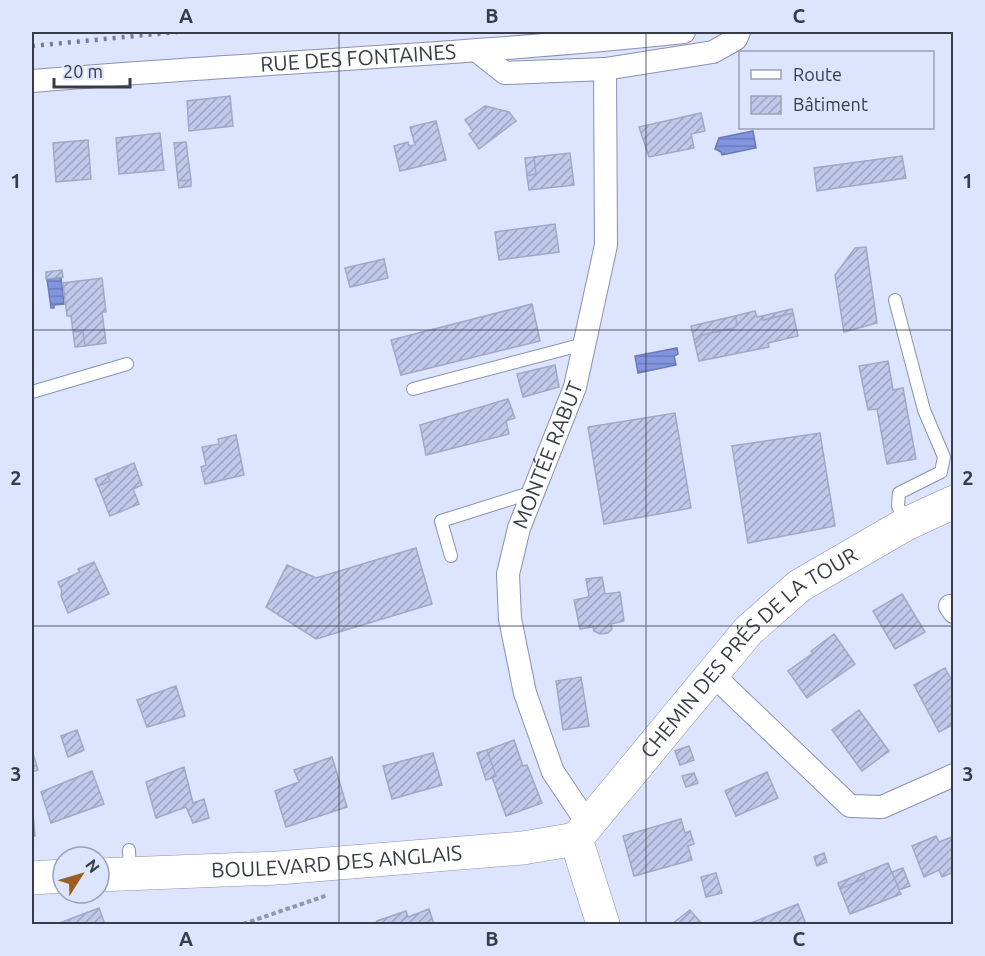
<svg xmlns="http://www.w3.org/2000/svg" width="985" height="956" font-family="Ubuntu,sans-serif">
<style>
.water{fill:url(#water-rules);stroke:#6c7ab3;stroke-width:1.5}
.building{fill:url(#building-hatch);stroke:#9fa8c7;stroke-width:1.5}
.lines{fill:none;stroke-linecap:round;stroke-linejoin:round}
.lane-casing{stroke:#8991af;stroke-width:14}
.street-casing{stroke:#8991af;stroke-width:24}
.secondary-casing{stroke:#8991af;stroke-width:34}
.path{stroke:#9197ab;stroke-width:4;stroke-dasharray:4.5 3;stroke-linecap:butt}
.lane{stroke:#fff;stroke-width:12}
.street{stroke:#fff;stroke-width:22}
.secondary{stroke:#fff;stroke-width:33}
.rail{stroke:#777c8e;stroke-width:4.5;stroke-dasharray:3 6;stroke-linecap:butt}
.grid{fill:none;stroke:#383c49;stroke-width:1.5;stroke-opacity:0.55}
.labels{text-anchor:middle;stroke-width:4.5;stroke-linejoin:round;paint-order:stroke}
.street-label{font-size:21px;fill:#383c49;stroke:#dce4fe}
.neatline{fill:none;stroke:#383c49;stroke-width:2}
.grid-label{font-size:20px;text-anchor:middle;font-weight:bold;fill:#383c49}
</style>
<defs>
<pattern id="water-rules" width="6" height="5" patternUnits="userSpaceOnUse" patternTransform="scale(1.5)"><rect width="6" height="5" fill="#8395e0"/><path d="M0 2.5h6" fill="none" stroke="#6c7bb8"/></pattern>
<pattern id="building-hatch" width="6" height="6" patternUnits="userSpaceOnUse" patternTransform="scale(1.5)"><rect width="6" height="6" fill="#c0c9e9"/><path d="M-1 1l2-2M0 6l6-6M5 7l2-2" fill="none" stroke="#9da4bf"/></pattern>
</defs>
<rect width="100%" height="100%" fill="#dce4fe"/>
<path class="water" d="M753,131L756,148L722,155L721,152L715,149L719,138Z
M61,277L64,304L54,305V308H51L47,279Z
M677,348L678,354L674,356L676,365L638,373L635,356Z"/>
<path class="building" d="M230,96L233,126L189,131L187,101Z
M485,106L509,112L516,121L479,149L469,134L473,131L465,120Z
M701,113L705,131L691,134L694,148L649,157L639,127Z
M436,121L446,160L400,171L394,146L408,142L409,146L415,145L410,127Z
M160,133L164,170L119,174L116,138Z
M88,140L91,179L56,182L53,143Z
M186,142L191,180L178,181L174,143Z
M570,153L574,185L529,190L527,176L536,174L534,157Z
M902,156L906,178L817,191L814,168Z
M534,157L536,174L527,176L525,158Z
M191,180V186L179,188L178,181Z
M555,224L559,252L499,260L495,232Z
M866,247L877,323L844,332L835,275L855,248Z
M384,259L388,278L350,287L345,268Z
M62,270L63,277L46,279V272Z
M102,278L106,312H102L106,343L85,346L83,331L73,332L71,316H67L63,283Z
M532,304L540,341L401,375L391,340Z
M792,309L793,313L763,320L762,316Z
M755,311L757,317L762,316L763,320L793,313L798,336L768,343L769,347L699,361L695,344L702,335L734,328L737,323L735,316Z
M735,316L737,323L734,328L702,335L695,344L691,326Z
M83,331L85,346L75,347L73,332Z
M888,361L893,390L903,388L916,459L887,464L877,409L868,410L859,366Z
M555,365L559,387L523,397L517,374Z
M508,399L515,418L506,421L509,434L426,455L420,425Z
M675,413L691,508L604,524L588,427Z
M820,433L835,526L748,543L732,446Z
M236,435L244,475L205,484L201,467L206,465L202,447L219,444L218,439Z
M134,463L142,485L133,489L139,504L110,516L98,486L110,481L107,474Z
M107,474L110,481L98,486L95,479Z
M416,548L432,604L316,639L266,607L287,565L316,578Z
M94,562L109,594L68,613L61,596L62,591L58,582L80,572L78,569Z
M602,577L605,594L620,592L624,621L611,624L612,629L608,633L600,634L594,631L593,627L580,629L574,600L589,597L586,579Z
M902,594L925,632L895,649L873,611Z
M834,634L855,664L807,698L788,671L813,653L811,651Z
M945,668L954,684V724L939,732L914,685Z
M581,677L589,726L563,730L556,681Z
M176,686L185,716L147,727L137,700Z
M859,710L889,751L862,771L832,730Z
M77,730L84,750L68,757L61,736Z
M514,740L523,766L527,765L542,803L506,816L492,777L496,776L487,750Z
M689,746L694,760L680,765L675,751Z
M32,750L38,770L32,772Z
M487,750L496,776L486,780L477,753Z
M433,753L442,785L392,799L383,766Z
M332,757L347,807L286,827L275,791L299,782L294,770Z
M184,767L193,803L204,799L209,818L193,823L186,807L156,818L146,782Z
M92,771L104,804L51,823L41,792Z
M767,772L778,798L736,816L725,791Z
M694,773L698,783L686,787L682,776Z
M32,802L35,836L32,837Z
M681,819L685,833L690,831L694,844L688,846L692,860L634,876L623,836Z
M936,836L939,842L954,836V872L942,877L939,870L924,877L912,846Z
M824,853L827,862L817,866L814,857Z
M888,863L901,894L850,914L840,889L865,878L863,873Z
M903,868L910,886L899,890L892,872Z
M716,873L722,893L706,897L701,877Z
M863,873L865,878L840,889L838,883Z
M798,904L806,924H751V923Z
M99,908L105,924H57Z
M429,909L434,924H375L377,921L406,911L408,917Z
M690,910L702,924H672Z"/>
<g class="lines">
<g class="lane-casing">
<path id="lane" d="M895,300L924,410L944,457L941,472L899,493L898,506L905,523
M413,389L584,344
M32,392L127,364
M451,556L441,521L533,492
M129,850L130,872"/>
</g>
<g class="street-casing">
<g id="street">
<path d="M477,51L505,73L605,69L713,52L736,39L739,32"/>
<path id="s1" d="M32,81C249,63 467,55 684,32"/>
<path d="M950,606L954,612"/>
<path d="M712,674L850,806L882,807L954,775"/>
<path id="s2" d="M588,824L553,772L525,693L510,619L508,574L519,528L575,387L606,245L605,69"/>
</g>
</g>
<g class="secondary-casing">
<g id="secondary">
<path id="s3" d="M576,839L748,631L799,586L906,524L954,502"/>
<path d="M576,839L603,924"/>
<path id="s4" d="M99,875L278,868L523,848L576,839"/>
<path d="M32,878L63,876"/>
</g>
</g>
<path class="path" d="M243,924L328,895"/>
<use href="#lane" class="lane"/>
<use href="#street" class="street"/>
<use href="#secondary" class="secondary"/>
<path class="rail" d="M32,46L177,32"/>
</g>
<path class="grid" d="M339,32V924M646,32V924M32,330H954M32,626H954"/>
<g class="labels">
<g class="street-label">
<text dy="7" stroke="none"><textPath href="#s1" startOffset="327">RUE DES FONTAINES</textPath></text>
<text dy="7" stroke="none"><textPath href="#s2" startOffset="393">MONTÉE RABUT</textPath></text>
<text dy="7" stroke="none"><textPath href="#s3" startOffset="256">CHEMIN DES PRÉS DE LA TOUR</textPath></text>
<text dy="7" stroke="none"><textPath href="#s4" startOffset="238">BOULEVARD DES ANGLAIS</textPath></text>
</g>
</g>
<rect width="985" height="956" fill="none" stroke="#dce4fe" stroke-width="66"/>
<rect x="739" y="51" width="195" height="78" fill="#dce4fe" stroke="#9aa1b6" stroke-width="1.5"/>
<rect x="751" y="70" width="30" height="9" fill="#ffffff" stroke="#9aa1b6" stroke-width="1.5"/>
<text x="793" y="81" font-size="18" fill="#383c49">Route</text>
<rect x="751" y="96" width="30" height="18" fill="url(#building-hatch)" stroke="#9aa1b6" stroke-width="1.5"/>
<text x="793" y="111" font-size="18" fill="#383c49">Bâtiment</text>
<g transform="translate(81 875) rotate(53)"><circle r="28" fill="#dce4fe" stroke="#9aa1b6" stroke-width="1.5"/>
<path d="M0-4.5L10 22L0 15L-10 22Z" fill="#9a5f20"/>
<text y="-9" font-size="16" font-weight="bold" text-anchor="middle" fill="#383c49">N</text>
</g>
<path d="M54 78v9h76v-9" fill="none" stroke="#383c49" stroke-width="3"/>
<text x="63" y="78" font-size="18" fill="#383c49" stroke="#dce4fe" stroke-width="4.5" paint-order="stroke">20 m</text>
<rect x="33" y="33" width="919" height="890" class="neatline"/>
<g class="grid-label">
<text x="186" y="23">A</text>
<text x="492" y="23">B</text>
<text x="799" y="23">C</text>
<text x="16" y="188">1</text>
<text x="968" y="188">1</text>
<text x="16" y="485">2</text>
<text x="968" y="485">2</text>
<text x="16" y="781">3</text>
<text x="968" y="781">3</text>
<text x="186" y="946">A</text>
<text x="492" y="946">B</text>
<text x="799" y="946">C</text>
</g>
</svg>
